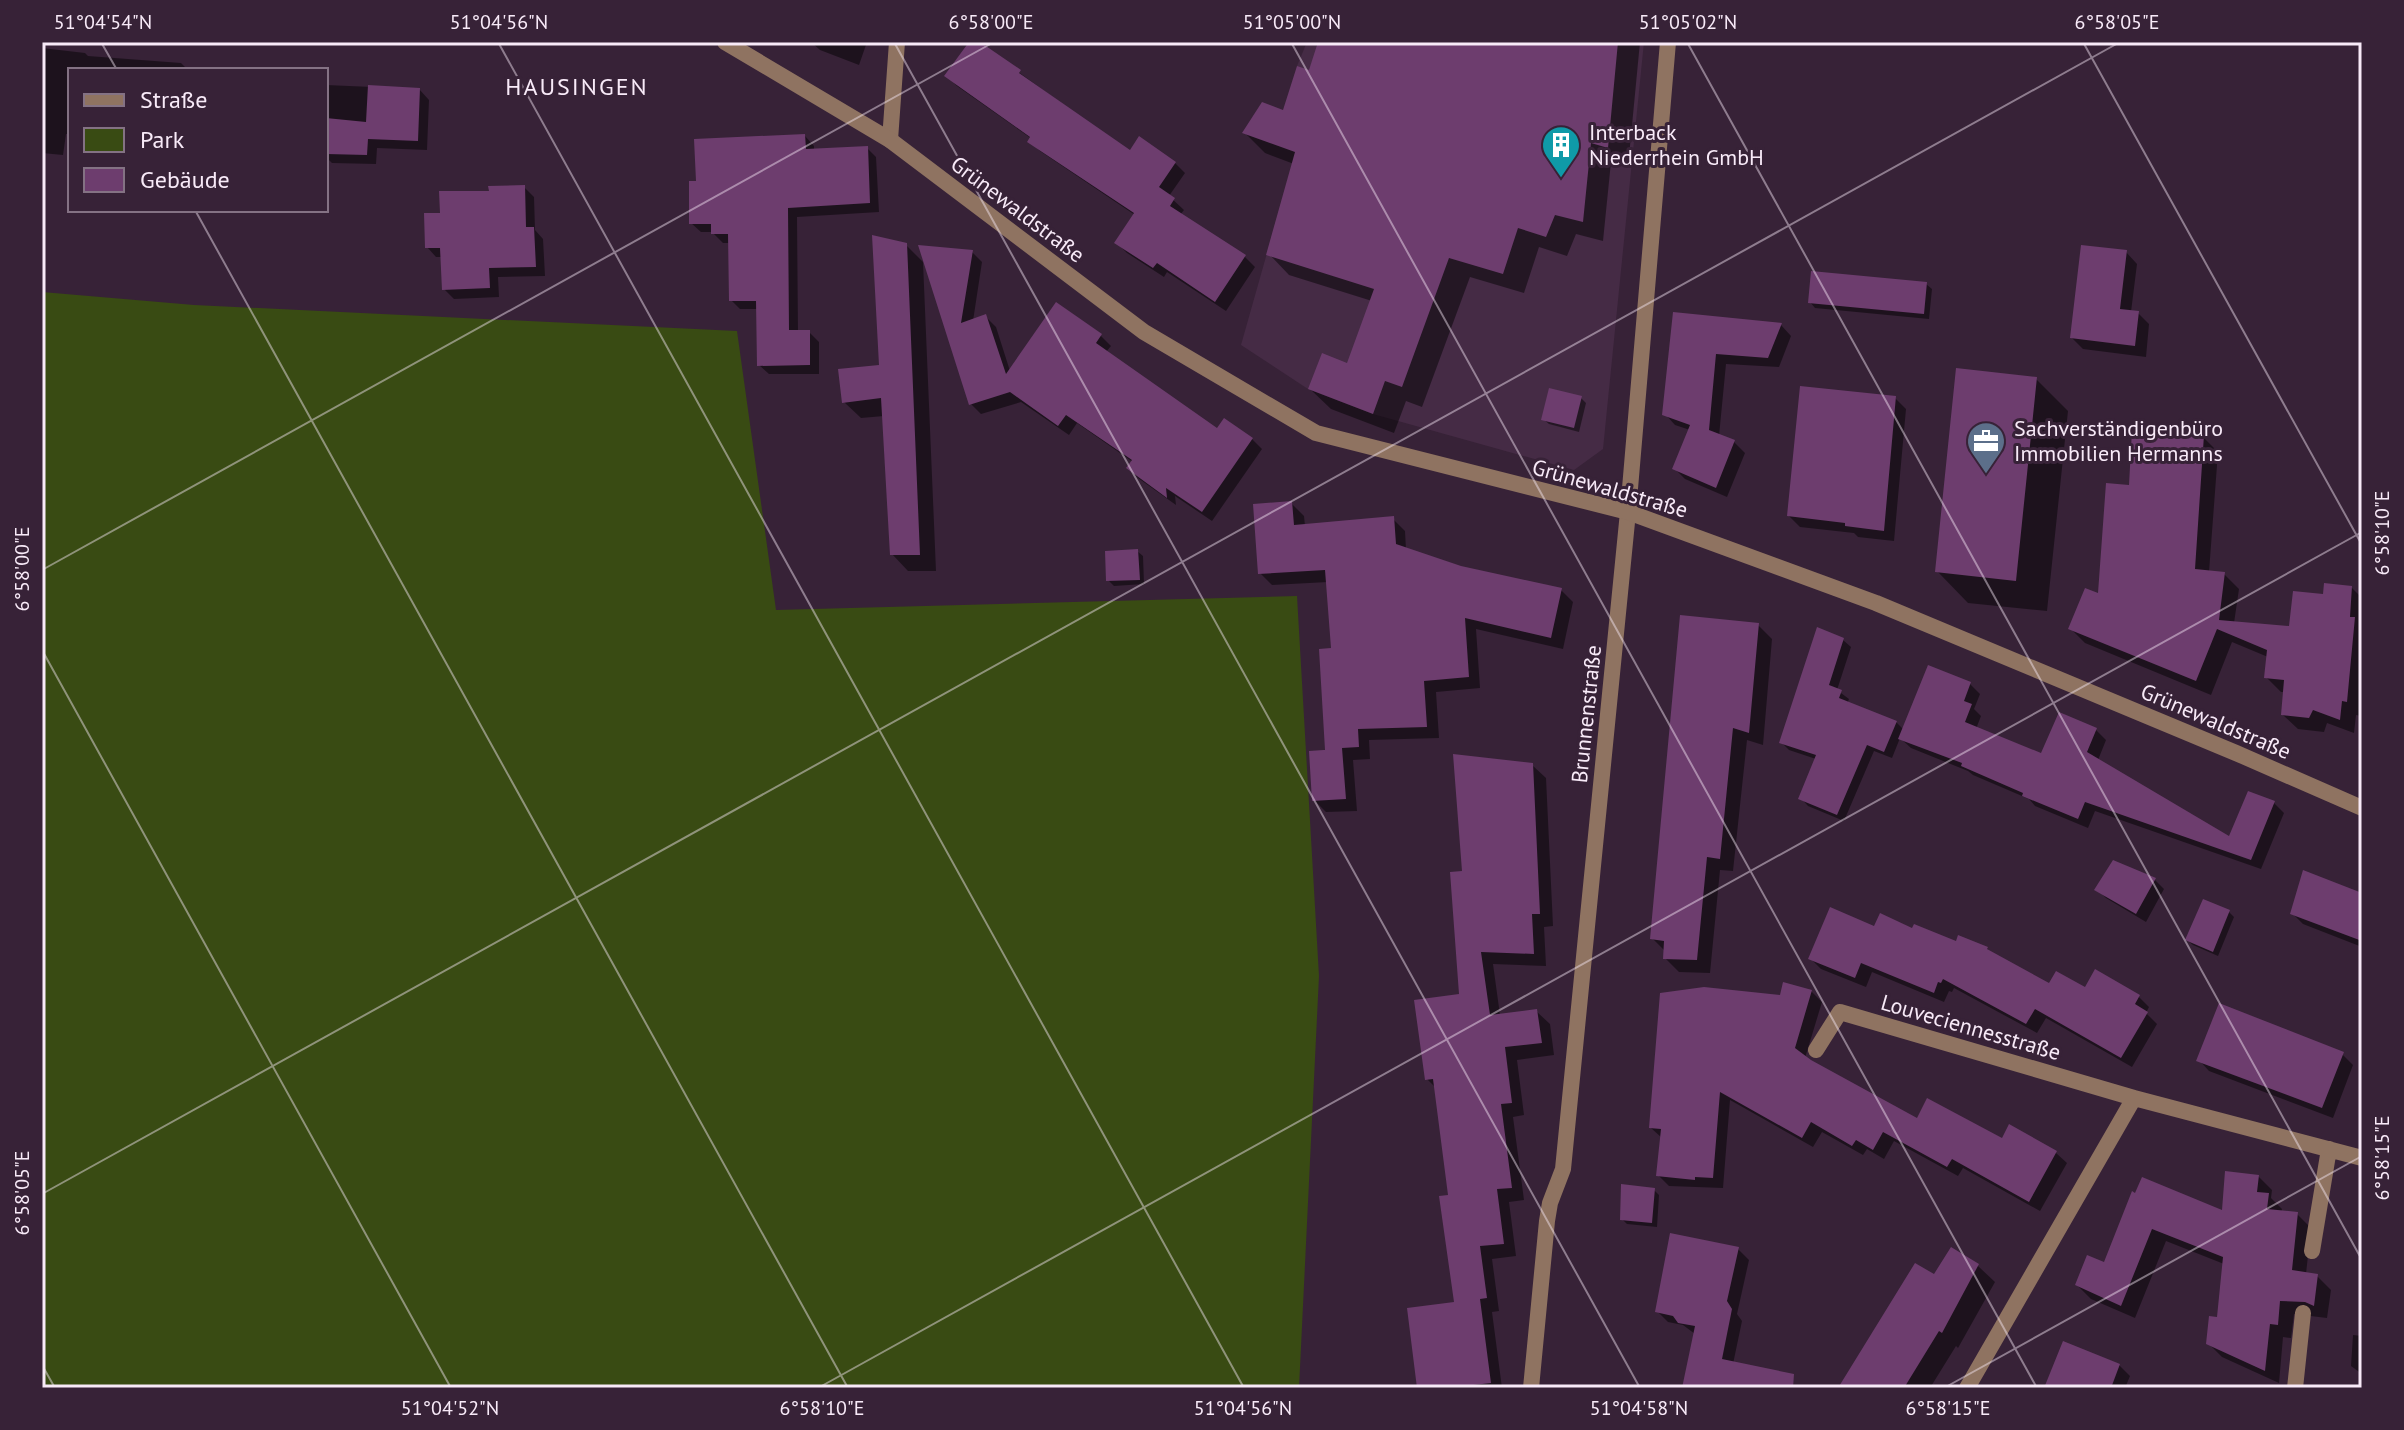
<svg xmlns="http://www.w3.org/2000/svg" width="2404" height="1430" font-family="'PT Sans',sans-serif">
<style>
.built{fill:#452b45}
.green{fill:#394b13}
.shadow{fill:#0007}
.building{fill:#6d3d6e}
.lines{fill:none;stroke-linecap:round;stroke-linejoin:round}
.minor{stroke:#8f7361;stroke-width:16}
.tertiary{stroke:#8f7361;stroke-width:16}
.ticks{fill:none;stroke:#f8eaf8;stroke-width:2;stroke-opacity:0.45}
.labels{text-anchor:middle;stroke-width:6;stroke-linejoin:round;paint-order:stroke}
.poi-label{font-size:22px;fill:#f8eaf8;stroke:#372237;text-anchor:start}
.street-label{font-size:22px;fill:#f8eaf8;stroke:#372237}
.neighbourhood-label{font-size:24px;letter-spacing:2px;fill:#f8eaf8;stroke:#372237}
.neatline{fill:none;stroke:#f8eaf8;stroke-width:3}
.ticks-label{font-size:20px;text-anchor:middle;fill:#f8eaf8}
</style>
<rect width="100%" height="100%" fill="#372237"/>
<path class="built" d="M1307,42H1644L1603,449L1574,470L1373,414L1308,389L1241,345L1282,200L1309,117L1297,66Z"/>
<path class="green" d="M42,292L194,305L737,331L776,610L1297,596L1319,976L1299,1388H42Z"/>
<path class="shadow" d="M811,42H867L859,65L820,50Z
M971,42H977L1130,153L1175,163L1185,173L1169,196L1184,210L1180,215L1245,257L1255,267L1226,311L1167,272L1164,277L1127,253L1117,243L1135,215L1040,151L1030,141L1032,139L957,86L947,76Z
M1320,42H1640L1628,167L1611,162L1603,241L1576,234L1567,256L1539,247L1524,293L1470,277L1422,407L1406,401L1394,433L1331,409L1310,389L1348,365L1372,301L1289,275L1269,254L1294,164L1265,153L1245,133L1284,112L1310,73Z
M42,48L85,53L88,56L181,63L188,70H70V134H66L63,155L42,153Z
M326,85L419,89L429,100L427,150L377,148L376,164L332,163L326,157Z
M805,136L814,146V150L867,148L876,157L879,212L797,217L798,332H809L819,342V374H769L759,365L758,309H740L731,300L730,243H723L712,232H701L691,223L698,182Z
M524,187L534,197L535,230L543,239L545,276L498,277L499,297L454,299L444,289L443,257H436L427,247L442,214Z
M906,245L923,262L936,571H908L892,554L884,416L861,418L844,402L881,366Z
M920,247L972,252L982,262L973,321L986,317L996,327L1010,371L1101,336L1111,346L1106,352L1218,430L1225,420L1252,439L1262,449L1212,521L1175,496L1176,505L1138,478L1128,468L1133,462L1077,423L1069,435L1021,402L981,414L971,404Z
M2126,252L2137,264L2131,312L2138,313L2149,324L2146,357L2083,349L2072,338Z
M1926,284L1932,289L1929,319L1815,308L1810,302Z
M1674,314L1781,325L1791,336L1779,367L1726,364L1719,436L1734,442L1745,453L1727,497L1685,479L1675,469L1690,430L1675,425L1665,414Z
M2036,379L2068,411L2047,611L1968,603L1937,571Z
M1581,398L1586,403L1579,432L1549,424L1543,419Z
M1895,398L1906,409L1894,541L1858,537L1854,533L1800,527L1789,516Z
M2203,437L2218,452L2209,572L2224,574L2239,589L2234,623L2291,628L2324,596L2352,588L2362,598V706L2361,716L2356,715L2354,733L2327,723L2324,732L2298,729L2283,715L2285,692H2281L2266,677L2268,657L2232,642L2211,695L2085,643L2071,629L2100,596L2131,487Z
M1292,504L1304,516L1305,526L1393,519L1405,531L1406,550L1460,568L1561,590L1573,602L1563,649L1476,629L1480,688L1436,692L1439,738L1369,740L1370,759L1353,760L1357,811L1326,812L1314,800L1330,751L1333,650L1328,582L1272,585L1260,573Z
M1137,551L1143,556L1144,584L1114,586L1108,580Z
M1758,625L1772,639L1763,745L1747,740L1733,871L1720,870L1710,973L1679,972L1665,958L1666,952L1652,938Z
M1843,640L1851,647L1837,690L1849,699L1847,704L1896,722L1904,730L1970,684L1980,694L1974,709L1981,716L1976,729L2042,756L2060,714L2096,730L2106,740L2098,760L2230,839L2274,803L2284,813L2261,869L2095,811L2088,828L2035,806L2029,799L1973,775L1968,771L1911,748L1900,738L1892,758L1874,751L1844,821L1808,806L1801,798L1816,759L1789,750L1781,742Z
M1532,765L1546,778L1553,926L1544,927L1546,966L1493,964L1500,1015L1536,1011L1550,1024L1554,1055L1517,1060L1524,1115L1513,1117L1524,1200L1509,1202L1516,1256L1492,1259L1499,1311L1492,1312L1502,1388H1419L1456,1304L1450,1197L1436,1088L1427,1079L1461,996L1464,873Z
M2114,862L2155,880L2164,889L2146,922L2106,898L2097,889Z
M2362,895V947L2303,924L2292,913Z
M2229,912L2234,917L2218,956L2193,945L2187,940Z
M1876,928L1914,930L1957,943L1959,937L1987,949L1993,955L2050,986L2138,996L2149,1007L2146,1013L2157,1024L2132,1067L2046,1018L2037,1033L1954,988L1952,992L1949,991L1944,1002L1872,972L1866,987L1821,969L1811,959Z
M1811,991L1822,1002L1805,1058L1918,1120L2003,1140L2010,1127L2056,1153L2067,1163L2040,1211L1963,1168L1958,1176L1894,1141L1884,1159L1867,1149L1863,1155L1822,1132L1813,1147L1730,1100L1723,1188L1669,1186L1658,1175L1662,1138L1651,1128L1782,997Z
M2342,1054L2353,1065L2333,1118L2209,1071L2199,1060Z
M2258,1176L2272,1190L2271,1198L2282,1209L2281,1213L2297,1214L2311,1228L2306,1274L2317,1276L2331,1290L2327,1318L2294,1314L2291,1338L2283,1337L2279,1383L2222,1357L2208,1343L2219,1319L2224,1264L2166,1241L2135,1318L2091,1299L2077,1285L2105,1264L2133,1194L2224,1212Z
M1654,1190L1659,1195L1657,1227L1627,1224L1622,1219Z
M1738,1249L1749,1260L1737,1314L1742,1321L1733,1364L1758,1388H1684L1695,1334L1683,1325L1668,1322L1657,1311Z
M1952,1249L1978,1266L1995,1282L1958,1348L1956,1346L1930,1388H1841L1935,1277Z
M2353,1335L2362,1336V1374L2351,1366Z
M2119,1365L2130,1376L2125,1388H2046Z"/>
<path class="building" d="M969,42H980L1021,70L1019,73L1130,150L1139,136L1176,162L1159,187L1175,198L1170,206L1246,255L1215,302L1157,263L1153,268L1114,243L1134,213L1027,142L1030,137L944,76Z
M1318,42H1618L1608,148L1591,143L1583,222L1555,215L1546,237L1518,228L1503,274L1449,258L1402,387L1385,381L1373,414L1308,389L1322,353L1347,363L1374,289L1266,255L1295,152L1242,133L1262,102L1283,110L1297,66L1309,70Z
M368,85L420,88L418,141L368,139L367,155L326,154V118L366,122Z
M805,134L806,149L868,146L870,203L788,208L789,330H810V365L757,366L756,301H729L728,234H711V224H689V181H696L694,139Z
M525,185L526,227H534L536,267L489,268L490,288L442,290L440,248H425L424,213H440L439,191H489L488,186Z
M872,235L907,243L920,555H890L881,398L842,403L838,369L879,365Z
M918,245L973,250L961,323L986,314L1006,374L1056,302L1102,334L1096,343L1217,428L1224,418L1253,438L1202,512L1166,488L1167,498L1126,468L1132,460L1066,415L1058,426L1010,392L969,405Z
M2081,245L2127,250L2120,309L2139,311L2135,346L2070,338Z
M1811,271L1927,282L1924,314L1808,303Z
M1673,312L1782,323L1768,358L1716,354L1709,430L1735,440L1716,488L1672,469L1690,425L1662,415Z
M1956,368L2037,377L2016,581L1935,572Z
M1800,386L1896,396L1884,531L1845,526V523L1787,516Z
M1549,388L1582,396L1574,428L1541,420Z
M2132,430L2204,435L2195,569L2225,572L2219,620L2289,626L2293,591L2323,594L2324,583L2352,586L2350,617H2355L2347,702L2342,701L2340,720L2313,710L2309,718L2281,715L2284,680L2264,678L2267,650L2217,629L2196,681L2068,629L2085,588L2098,593L2106,483L2129,485Z
M1292,501L1294,525L1394,516L1396,544L1461,566L1562,588L1551,638L1465,618L1469,677L1424,681L1427,727L1358,729L1359,747L1342,748L1346,799L1312,801L1309,751L1338,749L1325,750L1319,649L1331,648L1325,570L1258,574L1253,504Z
M1138,549L1140,580L1106,581L1105,551Z
M1680,615L1759,623L1749,733L1733,728L1720,859L1707,857L1697,960L1663,959L1664,941L1650,939Z
M1817,627L1844,638L1829,685L1842,690L1839,698L1897,721L1884,752L1867,745L1837,815L1798,799L1816,755L1779,743Z
M1928,665L1971,682L1964,701L1972,704L1965,722L2041,753L2059,712L2097,728L2087,752L2229,836L2248,791L2275,801L2251,860L2085,802L2078,819L2022,796L2023,793L1961,766L1962,763L1898,739Z
M1453,754L1533,763L1540,914H1532L1534,954L1481,952L1490,1015L1537,1009L1542,1043L1505,1047L1512,1103L1501,1104L1512,1188L1497,1189L1504,1244L1480,1246L1487,1298L1480,1299L1491,1383L1447,1388H1417L1407,1308L1454,1302L1439,1196L1448,1195L1433,1079L1425,1080L1414,1000L1459,994L1450,872L1462,871Z
M2113,860L2156,878L2136,914L2094,890Z
M2303,870L2362,893V941L2290,914Z
M2203,899L2230,910L2213,952L2185,940Z
M1830,907L1874,926L1880,913L1912,928L1914,924L1956,941L1958,935L1988,947L1987,949L2049,983L2056,971L2085,987L2095,969L2140,995L2135,1004L2148,1012L2121,1058L2035,1009L2026,1024L1943,979L1941,983L1938,982L1934,993L1861,963L1855,978L1808,959Z
M1783,982L1812,990L1795,1048L1811,1060L1917,1118L1927,1098L2002,1138L2009,1124L2057,1151L2029,1202L1952,1159L1947,1167L1883,1132L1873,1150L1856,1140L1852,1146L1811,1122L1802,1138L1720,1092L1713,1178L1695,1177V1180L1656,1176L1661,1129L1649,1128L1660,993L1704,987L1780,995Z
M2219,1003L2344,1052L2322,1108L2196,1061Z
M2225,1171L2259,1175L2257,1192L2269,1193L2267,1209L2298,1212L2292,1270L2318,1274L2314,1306L2305,1302L2280,1301L2278,1325L2270,1324L2265,1371L2206,1344L2209,1316L2217,1317L2223,1257L2152,1229L2121,1306L2075,1285L2087,1255L2104,1262L2132,1191L2135,1193L2142,1177L2222,1210Z
M1621,1184L1655,1188L1652,1223L1620,1220Z
M1670,1233L1739,1247L1727,1301L1732,1309L1722,1359L1794,1374L1793,1388H1682L1695,1326L1678,1323L1673,1316L1655,1312Z
M1951,1247L1979,1264L1942,1333L1939,1331L1904,1388H1838L1915,1263L1934,1274Z
M2063,1341L2120,1364L2111,1388H2044Z"/>
<g class="lines">
<path class="minor" d="M890,140L897,42
M1816,1050L1840,1012L2134,1098
M2312,1251L2329,1149
M1531,1388L1547,1221L1550,1203L1563,1169L1628,512L1668,42
M1967,1388L2134,1098L2362,1158
M2295,1388L2303,1313"/>
<path class="tertiary" d="M725,42L890,140L1144,332L1316,433L1628,512L1876,603L2236,753L2362,808"/>
</g>
<path class="ticks" d="M101,42L117,70M498,42L1244,1388M894,42L1640,1388M1291,42L2037,1388M1687,42L2362,1260M2083,42L2362,545M195,210L848,1388M42,570L994,42M42,650L451,1388M42,1194L2120,42M42,1365L55,1388M818,1388L2362,532M1944,1388L2362,1156"/>
<defs>
<g id="building-pin" transform="scale(2)"><path d="M0 17L-7.5 6A9.5 9.5 0 1 1 7.5 6Z" fill="#0f9aa8" stroke="#372237"/><path d="M-4-6H4V6H1V3H-1V6H-4ZM-2.5-4.3h1.7v1.8h-1.7ZM.8-4.3h1.7v1.8H.8ZM-2.5-1h1.7V.8h-1.7ZM.8-1h1.7V.8H.8Z" fill="#fff"/></g>
<g id="office-pin" transform="scale(2)"><path d="M0 17L-7.5 6A9.5 9.5 0 1 1 7.5 6Z" fill="#5c6f8a" stroke="#372237"/><path d="M-6-3h4V-5.5h4V-3h4V5H-6ZM-1-4.5V-3h2v-1.5ZM-6 0V1H6V0Z" fill="#fff"/></g>
</defs>
<g fill-rule="evenodd">
<use href="#building-pin" x="1561" y="145"/>
<use href="#office-pin" x="1986" y="441"/>
</g>
<g class="labels">
<g class="poi-label">
<text x="1589" y="140">Interback<tspan x="1589" dy="25">Niederrhein GmbH</tspan></text>
<text x="2014" y="436">Sachverständigenbüro<tspan x="2014" dy="25">Immobilien Hermanns</tspan></text>
</g>
<g class="street-label">
<text transform="translate(1018 209) rotate(37)" y="8">Grünewaldstraße</text>
<text transform="translate(1610 488) rotate(16)" y="8">Grünewaldstraße</text>
<text transform="translate(1586 714) rotate(-84)" y="8">Brunnenstraße</text>
<text transform="translate(2216 721) rotate(23)" y="8">Grünewaldstraße</text>
<text transform="translate(1971 1027) rotate(16)" y="8">Louveciennesstraße</text>
</g>
<g class="neighbourhood-label">
<text x="577" y="95">HAUSINGEN</text>
</g>
</g>
<rect width="2404" height="1430" fill="none" stroke="#372237" stroke-width="88"/>
<rect x="68" y="68" width="260" height="144" fill="#372237" stroke="#847284" stroke-width="2"/>
<rect x="84" y="94" width="40" height="12" fill="#8f7361" stroke="#847284" stroke-width="2"/>
<text x="140" y="108" font-size="24" fill="#f8eaf8">Straße</text>
<rect x="84" y="128" width="40" height="24" fill="#394b13" stroke="#847284" stroke-width="2"/>
<text x="140" y="148" font-size="24" fill="#f8eaf8">Park</text>
<rect x="84" y="168" width="40" height="24" fill="#6d3d6e" stroke="#847284" stroke-width="2"/>
<text x="140" y="188" font-size="24" fill="#f8eaf8">Gebäude</text>
<rect x="44" y="44" width="2316" height="1342" class="neatline"/>
<g class="ticks-label">
<text x="103" y="29">51°04'54"N</text>
<text x="499" y="29">51°04'56"N</text>
<text x="991" y="29">6°58'00"E</text>
<text x="1292" y="29">51°05'00"N</text>
<text x="1688" y="29">51°05'02"N</text>
<text x="2117" y="29">6°58'05"E</text>
<text transform="translate(2382 533) rotate(-90)" y="7">6°58'10"E</text>
<text transform="translate(22 569) rotate(-90)" y="7">6°58'00"E</text>
<text transform="translate(2382 1158) rotate(-90)" y="7">6°58'15"E</text>
<text transform="translate(22 1193) rotate(-90)" y="7">6°58'05"E</text>
<text x="450" y="1415">51°04'52"N</text>
<text x="822" y="1415">6°58'10"E</text>
<text x="1243" y="1415">51°04'56"N</text>
<text x="1639" y="1415">51°04'58"N</text>
<text x="1948" y="1415">6°58'15"E</text>
</g>
</svg>
